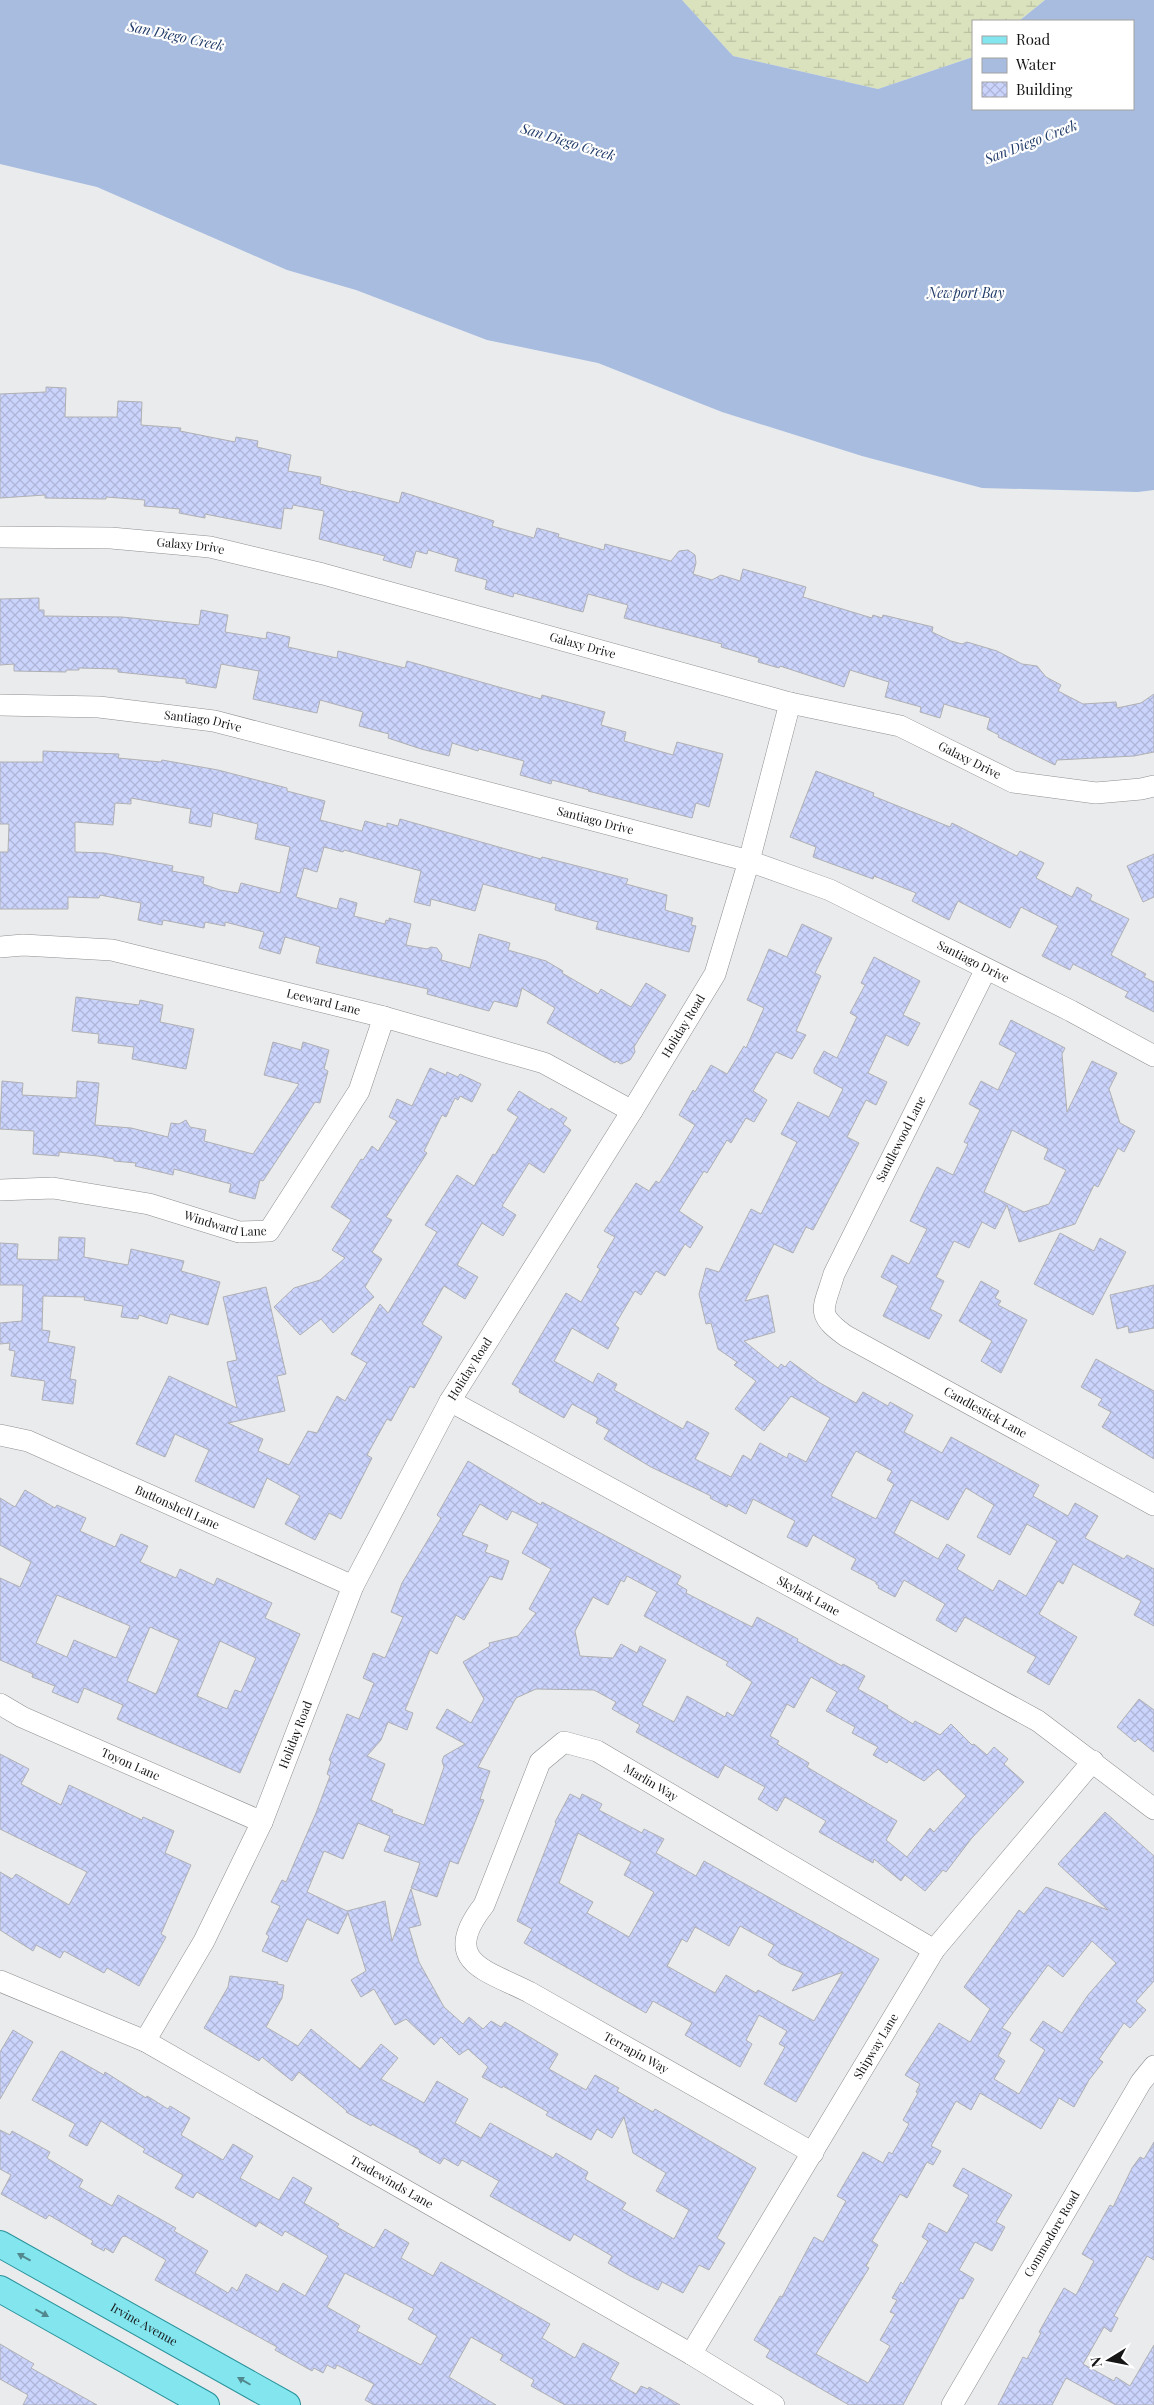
<svg xmlns="http://www.w3.org/2000/svg" width="1154" height="2405" font-family="'Playfair Display',serif">
<style>
.wetland{fill:url(#wetland-marsh)}
.water{fill:#a7bcdf}
.building{fill:url(#building-cross-hatch);stroke:#b0b0b3;fill-rule:evenodd}
.lines{fill:none;stroke-linecap:round;stroke-linejoin:round}
.minor-casing{stroke:#8e8f91;stroke-width:22}
.major-casing{stroke:#28929b;stroke-width:28}
.minor{stroke:#fff;stroke-width:21}
.major{stroke:#83e5ee;stroke-width:26}
.oneway{fill:#52888d}
.labels{text-anchor:middle;stroke-width:4.5;stroke-linejoin:round;paint-order:stroke}
.street-label{font-size:12px;fill:#161617;stroke:#fff}
.water-label{font-size:14px;font-style:italic;fill:#223d6a;stroke:#fff}
</style>
<defs>
<pattern id="wetland-marsh" width="20" height="14" patternUnits="userSpaceOnUse" patternTransform="scale(1.25)"><rect width="20" height="14" fill="#dae2bd"/><path d="M1 5h8M5 5V1M11 12h8M15 12V8" fill="none" stroke="#bac1a2"/></pattern>
<pattern id="building-cross-hatch" width="8" height="8" patternUnits="userSpaceOnUse" patternTransform="scale(1.25)"><rect width="8" height="8" fill="#cbd4fc"/><path d="M0 0l8 8M0 8l8-8" fill="none" stroke="#aeb5d7"/></pattern>
</defs>
<rect width="100%" height="100%" fill="#eaebed"/>
<path class="wetland" d="M682,0H1045L1019,21H973V57L878,89L733,56Z"/>
<path class="water" d="M0,0H682L733,56L878,89L973,57V109H1133V21H1019L1045,0H1154V490L1138,492L982,488L862,456L722,412L598,363L487,340L356,290L287,270L97,187L0,164Z"/>
<path class="building" d="M46,387L66,388L65,417H117L118,401L142,402L141,425L181,428L180,431L235,442L236,437L258,441L257,447L291,455L288,471L321,477L320,484L351,492L352,491L399,503L402,492L494,521L492,526L534,538L537,528L559,534L558,537L604,550L605,544L671,561L679,551L688,550L695,555L696,563L693,574L712,580L721,575L740,581L743,569L806,587L803,597L872,618L873,615L882,618L883,615L933,627L932,632L951,641L962,644L967,642L997,651L1022,664L1037,666L1046,677L1061,685L1058,691L1083,704L1116,702L1117,708L1141,703L1154,694V752L1134,756L1057,760L1055,765L998,737L999,735L987,729L990,718L944,704L940,718L920,712L921,707L885,697L889,682L850,670L844,687L780,666L779,668L758,662L759,658L721,647L722,644L624,618L628,605L588,594L583,612L514,593L513,597L485,589L487,580L455,571L458,559L428,550L427,554L416,551L411,568L383,560L385,556L319,539L324,511L293,505L292,509L284,508L281,529L205,514V518L179,513L180,509L144,506L145,500L106,497V499L45,498V495L0,498V394L46,392Z
M39,598V610H44V616L122,617L199,625L201,610L228,615L225,632L266,639L267,632L290,637L288,647L337,658L338,651L405,668L407,661L541,699L542,695L605,712L601,725L626,732L624,741L673,755L677,742L723,754L709,807L696,803L692,818L588,791L589,790L552,780L551,784L520,775L524,761L479,749L478,751L452,743L449,756L421,749L388,738L389,734L359,726L363,712L320,700L317,713L253,699L259,671L221,664L216,688L186,683V679L118,672V669L79,668V670H66V672L14,671V664L0,665V599Z
M43,751L119,754L118,758L161,762L162,760L218,770L287,788V791L325,801L320,820L362,831L365,821L387,827V823L398,826L400,819L541,859L542,857L628,879L626,884L667,895L665,910L693,918L691,925L696,926L689,952L596,929L598,922L555,910L556,904L483,884L475,911L431,899L430,906L414,902L421,871L344,850L343,852L324,847L317,872L304,868L296,897L337,909L340,898L357,903L354,916L385,924L386,920L389,921V918L411,924L406,945L427,949L431,947L437,948L442,955L441,960L470,968L479,934L510,943L508,950L546,961L563,971L562,973L598,994L601,989L631,1007L646,983L666,995L634,1047L635,1052L630,1060L621,1064L616,1061L615,1063L547,1023L555,1008L522,988L517,1007L494,1001L489,1011L427,994L428,989L316,963L320,947L285,937L280,954L259,948L264,932L225,922V926L205,922L204,928L163,920L162,925L138,920L141,903L100,895L99,898L68,897V909H0V852H8L9,824H0V762H43ZM131,798L191,809L189,823L211,827L213,813L258,824L255,839L290,847L280,893L241,883L238,893L220,890L203,884L204,877L172,871L173,866L104,853L75,852V822L113,825L115,803L131,804Z
M816,771L874,793L873,796L950,827L952,823L1017,856L1020,851L1044,863L1036,878L1072,897L1077,887L1092,895L1090,900L1129,919L1111,955L1146,974L1144,977L1154,982V1012L1125,997L1128,992L1073,964L1070,970L1042,956L1058,926L1021,907L1010,928L958,901L949,920L912,901L916,893L874,876L873,879L813,857L816,847L790,837Z
M1154,854V897L1143,902L1127,866Z
M802,924L832,938L815,973L821,976L796,1031L806,1035L792,1059L776,1052L753,1091L767,1100L754,1122L746,1118L731,1143L727,1140L707,1173L704,1171L679,1211L703,1227L690,1248L685,1244L665,1276L656,1271L641,1295L635,1291L615,1325L619,1328L608,1349L572,1328L554,1361L593,1383L598,1373L617,1384L614,1390L683,1429L687,1421L709,1433L695,1459L731,1477L743,1455L751,1460L760,1443L787,1458L789,1453L806,1462L830,1418L791,1396L764,1431L735,1409L756,1381L734,1365L737,1362L718,1349L711,1323L706,1324L699,1294L706,1268L719,1272L751,1209L761,1214L797,1142L781,1134L798,1102L829,1117L843,1089L814,1073V1069L824,1051L837,1058L857,1017L850,1013L865,985L861,983L874,957L920,981L903,1015L920,1023L908,1046L886,1035L868,1073L887,1082L876,1105L866,1100L847,1137L859,1143L813,1230L806,1227L793,1253L774,1244L745,1301L768,1295L775,1332L744,1341L778,1368L781,1364L785,1367L790,1361L820,1383L856,1403L863,1392L888,1406L890,1402L913,1415L904,1432L942,1453L951,1437L1039,1485L1033,1496L1068,1516L1075,1503L1098,1516L1085,1538L1124,1559L1127,1555L1154,1569V1626L1134,1615L1141,1601L1073,1564L1063,1584L1058,1581L1039,1614L1077,1637L1049,1685L1027,1672L1036,1657L965,1617L956,1632L936,1620L945,1604L904,1580L895,1597L878,1588L879,1586L876,1584V1582L851,1569L856,1559L813,1535L807,1547L787,1537L795,1521L753,1499L746,1514L728,1504L727,1507L710,1498L711,1496L651,1467L604,1439L609,1430L596,1423L598,1418L572,1404L564,1418L519,1392L520,1389L512,1384L566,1293L581,1302L600,1269L597,1267L615,1237L604,1231L636,1183L649,1191L656,1181L659,1183L671,1165L695,1125L679,1115L693,1090L695,1092L711,1065L727,1074L744,1046L746,1048L764,1008L747,1000L759,973L769,949L787,957ZM856,1451L892,1471L887,1480L894,1484L876,1519L831,1496ZM966,1488L994,1505L977,1537L1010,1555L1027,1524L1057,1541L1026,1596L999,1580L993,1591L957,1569L965,1555L947,1544L938,1559L894,1533L911,1500L948,1520Z
M76,997L139,1005L140,1000L163,1005L160,1022L194,1029L186,1069L132,1059L134,1047L98,1043L99,1034L72,1031Z
M1011,1020L1065,1048L1062,1054L1067,1112L1092,1061L1117,1073L1109,1089L1120,1123L1135,1131L1124,1152L1118,1148L1098,1187L1094,1185L1075,1224L1019,1242L1007,1205L995,1229L982,1222L969,1248L954,1241L936,1277L944,1281L930,1309L942,1315L929,1339L883,1316L898,1286L881,1277L892,1255L909,1264L927,1229L910,1221L924,1192L937,1167L953,1175L968,1144L964,1142L980,1110L969,1104L981,1081L998,1090L1016,1053L999,1044ZM1012,1130L1048,1149L1044,1159L1066,1170L1049,1204L1024,1212L984,1192Z
M273,1042L301,1050L303,1042L329,1050L324,1069L328,1071L320,1103L315,1102L263,1181L260,1180L255,1199L229,1192L231,1184L174,1169L173,1175L135,1166L136,1163L114,1161V1159L98,1156L59,1152V1156L33,1154L34,1131L0,1129L2,1081L23,1083L22,1095L76,1098L77,1081L99,1083L95,1125L131,1128L168,1137L171,1123L179,1124L186,1120L190,1127L206,1130L204,1141L253,1154L299,1084L264,1075Z
M430,1068L446,1075L447,1072L458,1077L460,1074L481,1084L472,1102L460,1096L458,1100L455,1098L446,1117L442,1115L424,1151L427,1153L386,1217L392,1220L372,1252L382,1259L365,1287L374,1297L333,1333L321,1319L300,1335L274,1307L294,1288L320,1280L345,1258L332,1250L351,1220L331,1207L361,1159L363,1160L372,1146L378,1151L397,1121L389,1117L397,1099L412,1106Z
M519,1091L550,1110L551,1108L567,1118L563,1124L571,1130L544,1173L529,1163L502,1206L516,1215L503,1236L482,1223L457,1265L478,1277L465,1299L444,1286L422,1324L442,1337L414,1388L410,1386L391,1421L387,1419L367,1455L372,1458L341,1519L329,1513L315,1540L285,1524L300,1496L267,1478L254,1508L195,1481L209,1450L175,1434L165,1457L136,1444L169,1376L237,1408L227,1362L237,1360L223,1297L266,1287L286,1374L277,1376L285,1411L228,1423L263,1439L258,1451L289,1465L308,1431L317,1433L337,1396L345,1401L367,1363L351,1354L380,1304L388,1313L437,1232L425,1225L457,1175L474,1186L493,1154L495,1155L518,1117L507,1110Z
M1060,1233L1094,1251L1100,1238L1126,1252L1093,1315L1034,1284Z
M59,1237L85,1238L84,1257L128,1265L131,1249L184,1261L181,1271L220,1282L208,1325L170,1314L167,1324L139,1315L138,1319L121,1317L123,1306L84,1300L85,1297L43,1296L42,1330L50,1331L48,1342L75,1347L70,1379L76,1380L73,1404L42,1400L45,1381L11,1376L15,1351L9,1350L10,1343L0,1344V1323L22,1321L23,1285H0V1243L18,1244L17,1259L58,1260Z
M981,1281L999,1291L995,1298L1001,1301L998,1305L1027,1320L1001,1373L981,1361L992,1341L959,1321Z
M1154,1285V1328L1129,1333L1128,1326L1117,1329L1110,1295Z
M1096,1359L1154,1391V1459L1102,1427L1111,1412L1098,1405L1102,1399L1081,1387Z
M468,1461L541,1505L542,1502L681,1576L677,1584L687,1590L686,1593L752,1627L757,1617L798,1639L797,1641L842,1666L843,1664L865,1676L858,1689L888,1706L887,1708L913,1724L915,1721L940,1735L951,1724L972,1745L974,1744L987,1755L994,1747L1008,1759L1004,1764L1024,1782L971,1839L946,1872L943,1870L925,1891L905,1875L901,1881L874,1859L873,1863L819,1832L826,1821L785,1797L777,1811L758,1799L765,1787L725,1765L718,1778L636,1732L640,1725L612,1709L616,1702L594,1690L536,1689L516,1698L478,1767L490,1771L480,1799L484,1800L458,1864L450,1861L437,1897L411,1888L420,1863L384,1851L390,1836L358,1823L343,1859L324,1851L307,1892L347,1911L385,1901L392,1941L411,1889L421,1925L409,1928L419,1962L444,2007L463,2024L469,2017L483,2029L491,2021L501,2027L505,2022L558,2054L549,2069L586,2090L595,2075L619,2088L617,2091L653,2112L655,2109L756,2168L717,2238L725,2243L709,2270L699,2265L683,2293L662,2282L658,2290L630,2276L608,2263L612,2256L574,2234L570,2241L490,2196L499,2181L462,2160L458,2166L444,2158L440,2164L419,2152L420,2150L372,2124L371,2126L346,2112L347,2111L299,2072L292,2081L262,2057L259,2061L204,2028L228,1987L230,1976L278,1982L277,1984L284,1985L282,1998L266,2027L298,2046L311,2029L360,2069L381,2044L398,2058L381,2079L424,2103L437,2081L468,2099L455,2123L481,2138L490,2123L553,2158L556,2153L588,2172L585,2179L626,2203L622,2209L674,2239L689,2210L656,2191L666,2173L633,2153L624,2117L612,2138L597,2129L591,2140L546,2115L548,2112L503,2086L502,2088L482,2077L488,2067L468,2049L459,2055L441,2037L434,2045L406,2019L395,2025L374,1989L361,1997L351,1980L366,1971L348,1913L338,1934L307,1919L287,1962L262,1951L269,1936L266,1934L280,1906L271,1902L282,1880L286,1882L316,1813L330,1776L327,1774L331,1762L329,1760L347,1714L359,1719L374,1683L363,1678L373,1653L385,1658L403,1617L391,1612L402,1583L441,1518L437,1515ZM480,1504L507,1520L512,1511L538,1524L522,1553L551,1569L529,1609L536,1613L518,1636L489,1643L490,1646L463,1662L484,1699L471,1723L447,1709L436,1728L465,1744L444,1756L442,1761L444,1767L424,1825L392,1813L393,1810L371,1800L385,1764L367,1756L381,1740L388,1722L407,1730L413,1713L405,1710L430,1650L437,1654L456,1615L464,1620L490,1576L502,1580L509,1561L485,1552L488,1545L462,1535ZM627,1576L657,1592L644,1616L728,1662L726,1665L752,1682L733,1716L727,1712L725,1717L687,1696L674,1722L642,1705L666,1660L640,1646L637,1653L621,1644L613,1658L580,1656L575,1631L593,1597L608,1605L621,1580L624,1582ZM811,1677L837,1692L826,1711L855,1727L852,1733L878,1747L873,1755L887,1763L889,1760L924,1781L938,1769L966,1796L934,1832L930,1828L907,1857L886,1840L897,1821L807,1767L809,1763L777,1744L779,1741L770,1736L787,1704L794,1708Z
M25,1490L55,1508L57,1505L86,1518L80,1531L115,1547L121,1534L148,1546L140,1562L176,1578L180,1569L214,1585L217,1578L272,1603L265,1618L300,1634L240,1773L117,1719L123,1705L84,1688L78,1703L52,1692L55,1686L32,1677L33,1674L0,1660V1578L20,1587L31,1562L0,1545V1498L15,1507ZM57,1595L130,1626L116,1658L74,1640L67,1657L36,1643ZM150,1627L179,1640L156,1694L127,1681ZM220,1641L256,1658L241,1692L235,1690L227,1709L197,1696Z
M1139,1699L1154,1710V1752L1138,1739L1135,1742L1117,1727Z
M0,1754L29,1769L21,1784L61,1805L69,1785L142,1820L143,1817L174,1831L165,1853L191,1865L161,1934L166,1937L139,1986L107,1968L104,1973L64,1951L60,1958L36,1945L33,1951L0,1930V1872L12,1879L16,1874L69,1905L87,1872L0,1829Z
M570,1794L580,1799L582,1794L602,1804L599,1810L642,1833L644,1829L664,1839L656,1853L696,1876L704,1861L879,1959L796,2102L764,2084L785,2047L779,2044L787,2031L759,2015L746,2040L752,2044L740,2067L685,2035L692,2023L653,2001L646,2013L524,1943L532,1929L517,1921L556,1823L555,1822ZM578,1833L631,1862L624,1875L654,1892L629,1937L587,1913L593,1902L559,1883ZM740,1926L774,1945L768,1955L781,1964L803,1973L792,1991L843,1972L814,2021L758,1990L756,1993L726,1975L715,1993L667,1966L682,1939L687,1942L695,1927L729,1946Z
M1105,1812L1154,1856V1981L1136,2001L1146,2010L1130,2028L1124,2023L1099,2059L1103,2062L1089,2080L1074,2107L1059,2098L1041,2129L980,2093L971,2110L956,2101L931,2146L941,2151L933,2165L927,2162L907,2198L900,2194L872,2241L878,2245L866,2266L869,2268L816,2354L868,2383L890,2346L880,2340L895,2314L890,2312L897,2300L892,2298L901,2282L903,2284L928,2241L922,2237L929,2223L947,2233L969,2195L953,2186L963,2168L1012,2195L996,2222L1005,2227L992,2251L975,2242L959,2270L974,2279L963,2299L960,2298L903,2405H849L766,2357L770,2350L754,2340L780,2296L782,2297L814,2237L823,2242L846,2201L837,2196L863,2152L883,2163L889,2152L892,2154L909,2124L903,2120L918,2093L916,2092L920,2084L905,2075L939,2023L970,2042L990,2009L964,1987L1019,1910L1024,1914L1046,1887L1108,1910L1058,1864ZM1092,1941L1116,1963L1088,1995L1062,2033L1043,2021L1030,2040L1045,2050L1019,2094L994,2079L1005,2061L998,2056L1011,2033L1002,2028L1048,1965L1063,1977Z
M13,2030L33,2042L0,2099V2052Z
M62,2051L104,2075L105,2072L146,2098L147,2096L168,2109L170,2106L190,2118L181,2135L223,2160L233,2144L253,2156L240,2178L279,2200L293,2177L312,2188L304,2203L339,2224L337,2227L374,2248L385,2229L409,2243L401,2258L433,2276L441,2262L550,2324L542,2338L575,2358L583,2343L619,2363L610,2379L636,2394L641,2386L648,2389L649,2387L680,2405H565L531,2386L534,2380L500,2360L503,2355L471,2337L449,2377L496,2405H374L365,2400L374,2384L337,2365L335,2369L327,2365L323,2373L314,2368L312,2371L275,2350L277,2347L155,2280L166,2260L125,2236L122,2237L113,2253L105,2248L104,2251L91,2244L93,2241L49,2215L46,2219L1,2194L11,2175L0,2169V2130L10,2135L12,2131L50,2152L47,2158L83,2180L79,2187L112,2206L118,2195L176,2228L174,2231L208,2251L195,2273L228,2293L232,2287L237,2291L246,2274L278,2292L283,2283L305,2296L328,2256L285,2231L282,2236L259,2222L256,2227L197,2192L193,2198L175,2188L183,2175L143,2152L145,2149L101,2121L87,2146L69,2136L75,2124L32,2100L60,2052ZM345,2273L414,2309L408,2319L437,2336L421,2365L357,2331L360,2326L327,2307Z
M1154,2142V2260L1147,2256L1114,2316L1118,2318L1111,2332L1104,2327L1083,2364L1114,2381L1116,2377L1130,2386L1154,2345V2405H1116L1066,2378L1052,2405H998L1023,2357L1027,2359L1041,2333L1039,2332L1064,2288L1076,2295L1094,2261L1082,2254L1110,2205L1113,2207L1132,2168L1140,2157L1144,2159Z
M0,2344L34,2364L31,2368L97,2405H23L28,2395L0,2379Z"/>
<g class="lines">
<g class="minor-casing">
<g id="minor">
<path id="s1" d="M0,537L111,538L210,547L323,574L790,703L900,726L1013,782L1096,793L1141,789L1154,786"/>
<path id="s2" d="M0,705L99,707L214,721L749,861L830,890L1071,1011L1154,1056"/>
<path id="s3" d="M0,947L23,945L112,950L384,1017L544,1063L632,1111"/>
<path id="s4" d="M986,969L834,1274C824,1309 814,1313 846,1336L1154,1505"/>
<path id="s5" d="M0,1190L53,1188L149,1204L239,1232L269,1231L359,1091L384,1017"/>
<path id="s6" d="M450,1401L1038,1721L1154,1809"/>
<path id="s7" d="M0,1435L28,1441L353,1586"/>
<path id="s8" d="M0,1704L22,1717L262,1822"/>
<path id="s9" d="M0,1981L145,2041L691,2354L774,2405"/>
<path id="s10" d="M145,2041L204,1941L262,1822L353,1586L450,1401L632,1111L715,974L749,861L790,703"/>
<path id="s11" d="M813,2153L529,1992C486,1970 439,1962 484,1905L540,1762L564,1742L597,1751L934,1950"/>
<path id="s12" d="M691,2354L934,1950L1093,1761"/>
<path id="s13" d="M952,2405L1141,2082L1154,2066"/>
</g>
</g>
<g class="major-casing">
<g id="major">
<path id="s14" d="M0,2244L287,2405"/>
<path d="M0,2289L206,2405"/>
</g>
</g>
<use href="#minor" class="minor"/>
<use href="#major" class="major"/>
</g>
<defs><path id="oneway-solid" d="M-6-.8H1V-3.2L6.5 0L1 3.2V.8H-6Z" transform="scale(1.25)"/></defs>
<g class="oneway">
<use href="#oneway-solid" transform="translate(24 2257) rotate(-151)"/>
<use href="#oneway-solid" transform="translate(42 2313) rotate(29)"/>
<use href="#oneway-solid" transform="translate(244 2381) rotate(-150)"/>
</g>
<g class="labels">
<g class="street-label">
<text dy="4" stroke="none"><textPath href="#s1" startOffset="191">Galaxy Drive</textPath></text>
<text dy="4" stroke="none"><textPath href="#s1" startOffset="596">Galaxy Drive</textPath></text>
<text dy="4" stroke="none"><textPath href="#s2" startOffset="204">Santiago Drive</textPath></text>
<text dy="4" stroke="none"><textPath href="#s1" startOffset="1001">Galaxy Drive</textPath></text>
<text dy="4" stroke="none"><textPath href="#s2" startOffset="609">Santiago Drive</textPath></text>
<text dy="4" stroke="none"><textPath href="#s2" startOffset="1014">Santiago Drive</textPath></text>
<text dy="4" stroke="none"><textPath href="#s3" startOffset="330">Leeward Lane</textPath></text>
<text dy="4" stroke="none"><textPath href="#s10" startOffset="1152">Holiday Road</textPath></text>
<text transform="translate(901 1139) rotate(-63)" y="4">Sandlewood Lane</text>
<text dy="4" stroke="none"><textPath href="#s5" startOffset="230">Windward Lane</textPath></text>
<text dy="4" stroke="none"><textPath href="#s10" startOffset="748">Holiday Road</textPath></text>
<text dy="4" stroke="none"><textPath href="#s4" startOffset="572">Candlestick Lane</textPath></text>
<text dy="4" stroke="none"><textPath href="#s7" startOffset="192">Buttonshell Lane</textPath></text>
<text dy="4" stroke="none"><textPath href="#s6" startOffset="408">Skylark Lane</textPath></text>
<text dy="4" stroke="none"><textPath href="#s10" startOffset="342">Holiday Road</textPath></text>
<text dy="4" stroke="none"><textPath href="#s8" startOffset="144">Toyon Lane</textPath></text>
<text dy="4" stroke="none"><textPath href="#s11" startOffset="735">Marlin Way</textPath></text>
<text dy="4" stroke="none"><textPath href="#s12" startOffset="359">Shipway Lane</textPath></text>
<text transform="translate(636 2053) rotate(29)" y="4">Terrapin Way</text>
<text dy="4" stroke="none"><textPath href="#s9" startOffset="441">Tradewinds Lane</textPath></text>
<text dy="4" stroke="none"><textPath href="#s13" startOffset="198">Commodore Road</textPath></text>
<text dy="4" stroke="none"><textPath href="#s14" startOffset="165">Irvine Avenue</textPath></text>
</g>
<g class="water-label">
<text transform="translate(176 36) rotate(12)" y="5">San Diego Creek</text>
<text transform="translate(568 142) rotate(17)" y="5">San Diego Creek</text>
<text transform="translate(1031 142) rotate(-21)" y="5">San Diego Creek</text>
<text x="966" y="298">Newport Bay</text>
</g>
</g>
<rect x="972" y="20" width="162" height="90" fill="#ffffff" stroke="#a2a2a2"/>
<rect x="982" y="36" width="25" height="8" fill="#83e5ee" stroke="#a2a2a2"/>
<text x="1016" y="45" font-size="15" fill="#161617">Road</text>
<rect x="982" y="58" width="25" height="15" fill="#a7bcdf" stroke="#a2a2a2"/>
<text x="1016" y="70" font-size="15" fill="#161617">Water</text>
<rect x="982" y="82" width="25" height="15" fill="url(#building-cross-hatch)" stroke="#a2a2a2"/>
<text x="1016" y="95" font-size="15" fill="#161617">Building</text>
<g transform="translate(1109 2360) rotate(260)" stroke="#ffffff" stroke-width="4" paint-order="stroke">
<path d="M0-4L9 19L0 12L-9 19Z" fill="#161617"/>
<text y="-8" font-size="14" font-weight="bold" text-anchor="middle" fill="#161617">N</text>
</g>
</svg>
